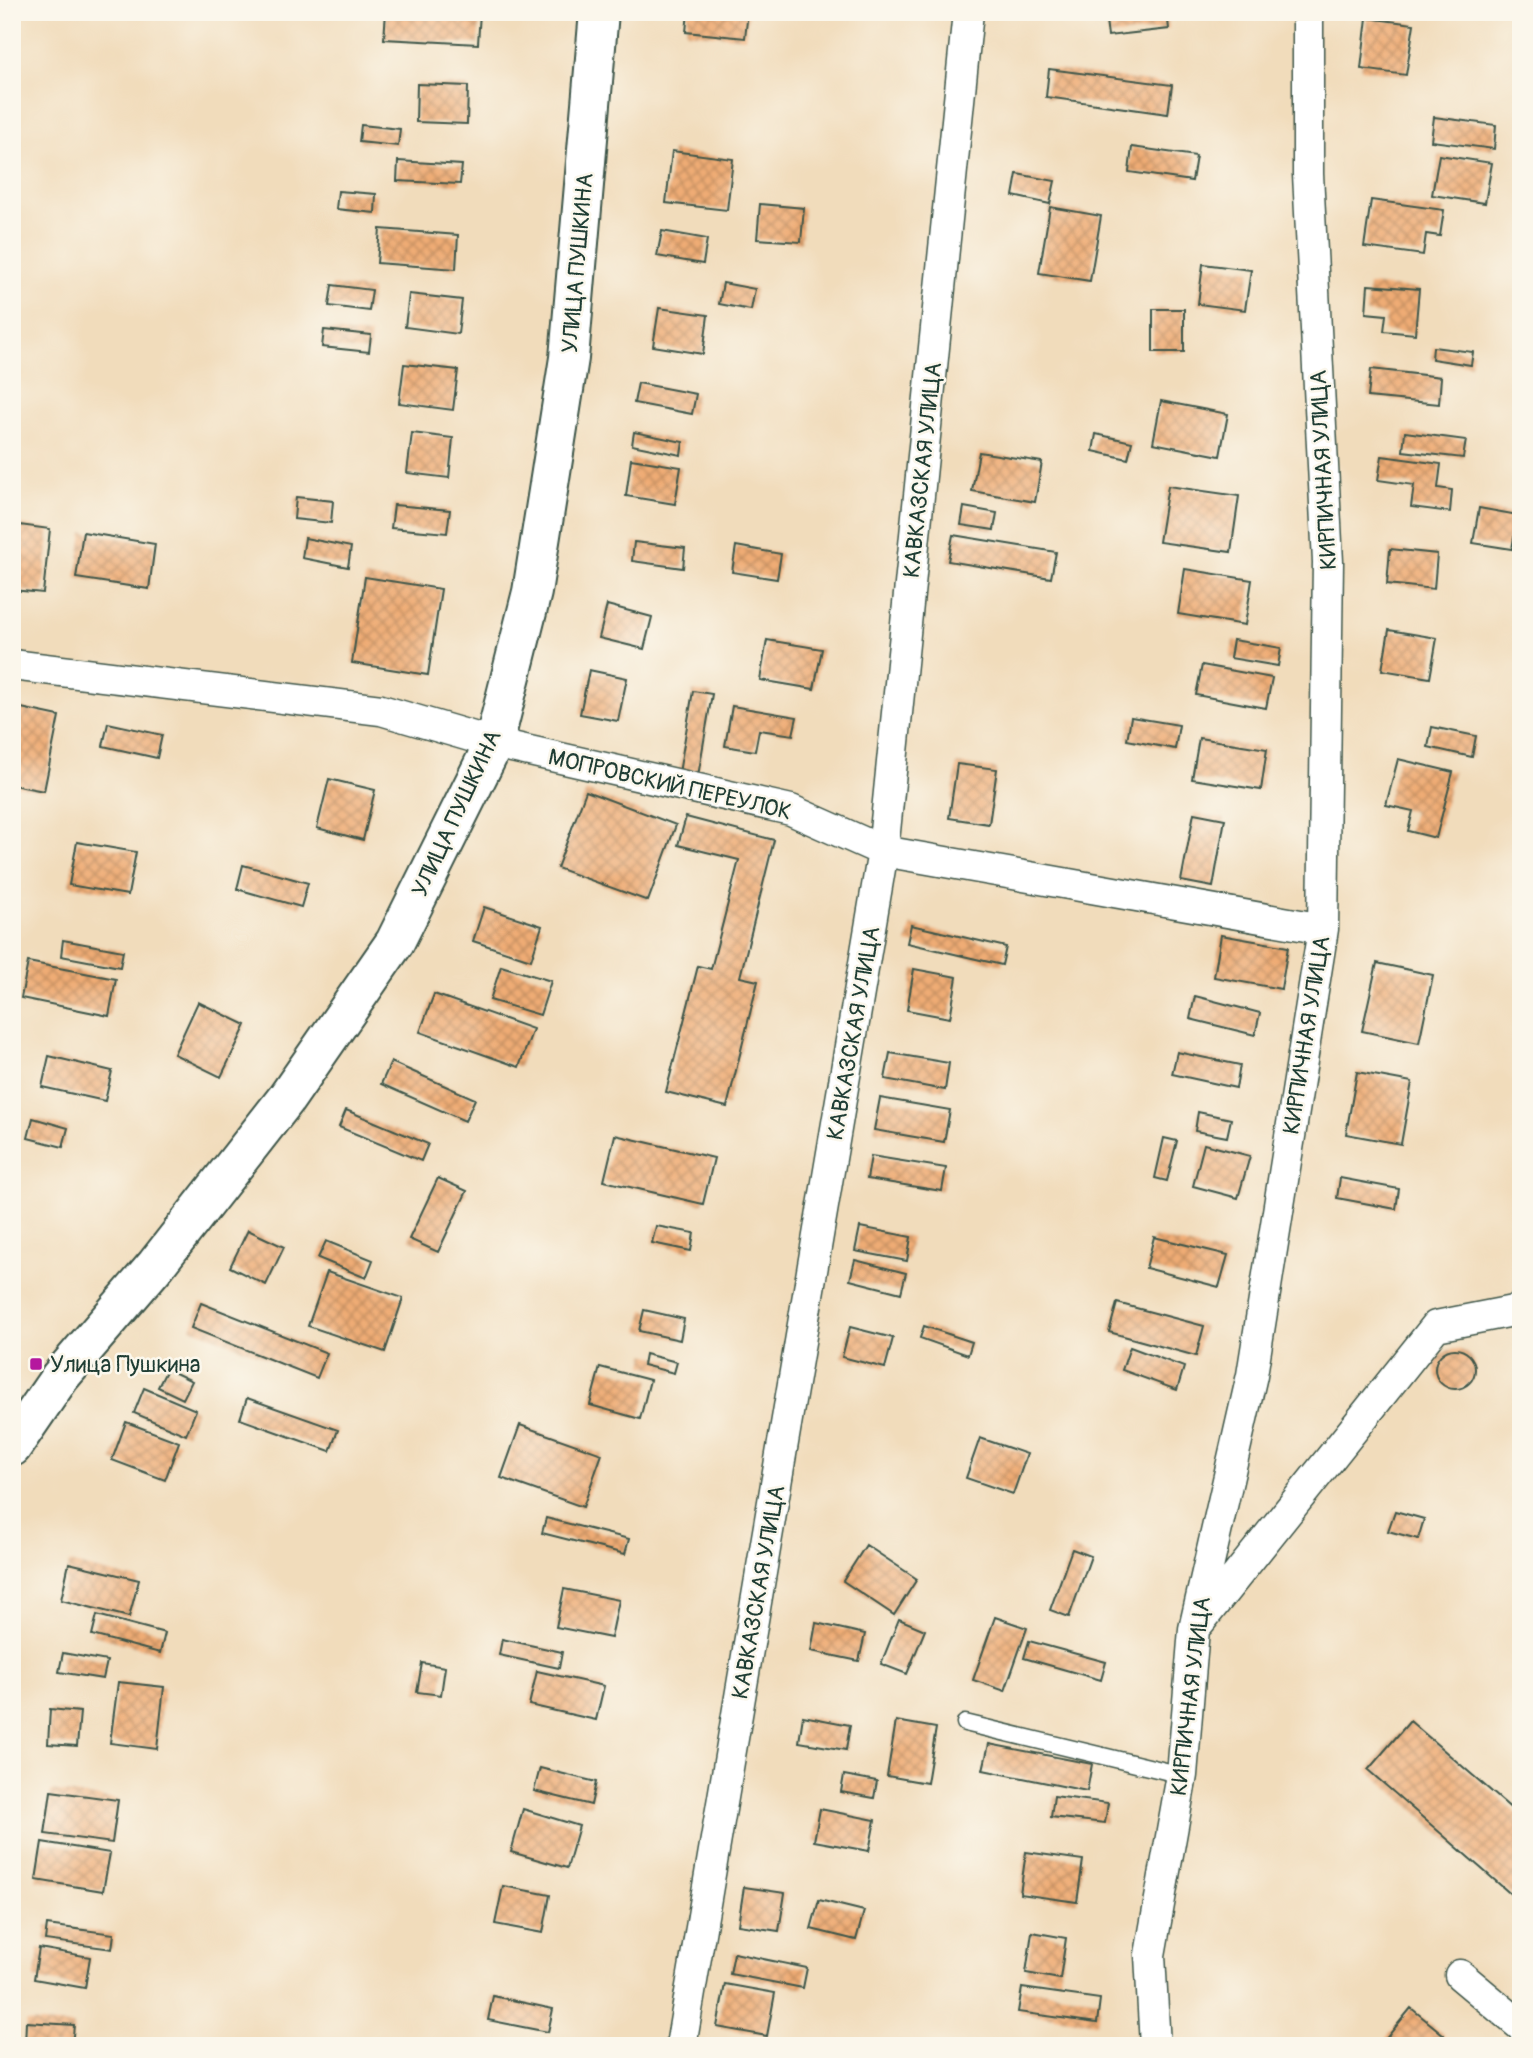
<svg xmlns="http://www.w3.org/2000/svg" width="1533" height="2058" font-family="Pangolin,sans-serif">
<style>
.building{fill:url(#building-cross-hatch)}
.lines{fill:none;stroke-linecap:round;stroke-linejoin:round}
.lane-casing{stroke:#3e5548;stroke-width:19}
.street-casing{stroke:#3e5548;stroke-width:33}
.secondary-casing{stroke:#3e5548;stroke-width:42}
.lane{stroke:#fff;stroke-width:16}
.street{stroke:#fff;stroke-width:30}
.secondary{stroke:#fff;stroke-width:38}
.poi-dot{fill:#b5179e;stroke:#fbf7ec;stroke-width:2.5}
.labels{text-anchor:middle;stroke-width:5;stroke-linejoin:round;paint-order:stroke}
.street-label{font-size:23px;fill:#1f3d34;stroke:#fbf7ec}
.poi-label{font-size:23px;fill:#1f3d34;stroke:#fbf7ec;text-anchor:start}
</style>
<defs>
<pattern id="building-cross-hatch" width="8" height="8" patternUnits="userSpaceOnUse" patternTransform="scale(1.75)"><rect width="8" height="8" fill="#efac74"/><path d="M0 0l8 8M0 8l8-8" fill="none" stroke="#c18d60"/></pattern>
</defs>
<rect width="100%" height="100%" fill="#fbf7ec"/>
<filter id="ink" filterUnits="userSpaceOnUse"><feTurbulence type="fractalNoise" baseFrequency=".0143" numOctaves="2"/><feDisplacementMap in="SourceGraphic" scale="14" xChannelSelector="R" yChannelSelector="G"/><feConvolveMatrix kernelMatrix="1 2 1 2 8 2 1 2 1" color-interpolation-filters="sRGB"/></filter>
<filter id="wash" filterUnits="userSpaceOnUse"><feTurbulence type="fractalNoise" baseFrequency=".00686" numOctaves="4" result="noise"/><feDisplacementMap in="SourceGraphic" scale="28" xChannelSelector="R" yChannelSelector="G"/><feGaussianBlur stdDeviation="1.57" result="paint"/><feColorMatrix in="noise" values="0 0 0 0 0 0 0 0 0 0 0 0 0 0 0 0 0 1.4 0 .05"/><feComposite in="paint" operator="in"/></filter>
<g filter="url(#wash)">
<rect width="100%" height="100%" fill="#f1dcbb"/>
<g id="blocks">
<path class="building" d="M386,12H480L478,44L384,39Z
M688,12H748L745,38L686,32Z
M1105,12H1167L1169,29L1108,36Z
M1367,18L1414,24L1406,75L1361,69Z
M1049,69L1172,85L1168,114L1046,97Z
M417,84L468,86L467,124L416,122Z
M1434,117L1496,125L1494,149L1431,141Z
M361,125L400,129L398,146L359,142Z
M1132,147L1196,156L1192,181L1129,172Z
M672,151L733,159L727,210L666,203Z
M1439,155L1492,163L1485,203L1432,195Z
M398,161L462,165L460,184L397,181Z
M1017,174L1055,181L1050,204L1013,196Z
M338,191L376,194L375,213L336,209Z
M1371,200L1444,210L1440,236L1426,234L1423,255L1364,247Z
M760,204L804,208L801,242L757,239Z
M1050,207L1101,216L1090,281L1039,273Z
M380,229L458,235L456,269L377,263Z
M662,231L707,239L703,264L657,256Z
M1203,264L1251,270L1245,310L1198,304Z
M723,283L755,289L751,310L719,304Z
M332,285L372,290L369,311L329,306Z
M1368,285L1419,289L1415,334L1384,331L1386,315L1366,313Z
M409,294L462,300L458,334L405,327Z
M659,308L708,315L703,354L653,346Z
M1153,309H1184V352H1153Z
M324,330L371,335L369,352L322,347Z
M1433,347L1473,352L1471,365L1432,359Z
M404,364L458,370L453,410L399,403Z
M1371,369L1441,377L1439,404L1368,397Z
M638,383L696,394L692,414L634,403Z
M1161,401L1228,414L1220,456L1153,443Z
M634,432L683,442L681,455L632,445Z
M1405,432L1466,440L1463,458L1403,451Z
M412,433L453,438L449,478L407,473Z
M1096,434L1132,442L1128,459L1093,451Z
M979,452L1042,462L1035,502L972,491Z
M1382,456L1441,464L1438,488L1452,490L1450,512L1411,507L1414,485L1378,480Z
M631,459L681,467L675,504L626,496Z
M1168,486L1239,496L1231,552L1159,542Z
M296,497L333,501L331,523L294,519Z
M394,505L450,510L447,533L391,528Z
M964,507L997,513L994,530L961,525Z
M1479,508L1518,515L1512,549L1473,543Z
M12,524L50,529L43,593L12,590Z
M83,532L155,544L149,589L76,578Z
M953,535L1056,552L1051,578L948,561Z
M305,538L351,547L348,567L302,558Z
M634,542L685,548L683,568L632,561Z
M736,546L781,554L777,579L732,572Z
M1390,549L1437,554L1434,589L1387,584Z
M1185,569L1252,580L1245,625L1178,614Z
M365,577L441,589L428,675L352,663Z
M607,605L652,617L644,649L599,638Z
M1389,630L1437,638L1430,678L1382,670Z
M767,640L822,649L814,689L760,680Z
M1233,640L1281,648L1278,666L1230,658Z
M1202,665L1272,678L1266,708L1196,695Z
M589,670L627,678L618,721L580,714Z
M693,691L712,694L698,776L679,773Z
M12,706L59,716L44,791L12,785Z
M732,706L797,717L793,735L759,730L755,751L725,746Z
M1131,717L1179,725L1175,749L1127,740Z
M108,723L162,735L157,758L103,746Z
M1432,727L1476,736L1472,757L1428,747Z
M1199,738L1267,749L1261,790L1192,779Z
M1398,759L1453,772L1436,838L1408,831L1413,811L1386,805Z
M957,764L997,769L989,824L949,818Z
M329,779L375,790L363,840L317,828Z
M586,791L676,825L648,901L557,868Z
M1194,813L1225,819L1213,887L1181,881Z
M686,817L774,840L740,977L758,981L727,1107L666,1092L698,966L711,969L739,860L678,845Z
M77,842L136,852L128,895L69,885Z
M243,865L308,883L301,907L237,889Z
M484,907L542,926L531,960L473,941Z
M911,925L1006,947L1002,965L907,943Z
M1221,935L1288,947L1281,989L1214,977Z
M63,940L123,951L120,967L61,956Z
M28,962L116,979L109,1016L21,998Z
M1377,963L1433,975L1419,1043L1362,1031Z
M501,966L551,981L540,1015L490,1000Z
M914,969L957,977L950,1018L907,1010Z
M434,994L533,1029L519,1067L420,1032Z
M1195,996L1260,1013L1255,1035L1190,1019Z
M198,1002L246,1025L221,1077L174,1054Z
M1177,1052L1240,1065L1236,1088L1172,1074Z
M890,1053L949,1063L945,1090L885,1079Z
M49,1056L112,1071L105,1101L42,1087Z
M391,1062L475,1099L465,1121L381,1084Z
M1357,1072L1412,1082L1401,1144L1346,1134Z
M880,1098L950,1110L944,1142L874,1130Z
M346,1110L428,1144L421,1161L339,1127Z
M1198,1112L1231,1119L1227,1137L1195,1131Z
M33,1118L68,1128L63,1147L28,1138Z
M615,1135L714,1158L703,1204L604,1181Z
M1164,1138L1177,1141L1167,1181L1155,1178Z
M1204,1144L1250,1156L1238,1198L1193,1186Z
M871,1156L946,1168L942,1191L867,1179Z
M438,1178L467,1191L438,1252L409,1239Z
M1340,1178L1399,1189L1396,1209L1337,1198Z
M656,1226L694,1233L691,1251L652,1243Z
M860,1227L911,1237L907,1261L855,1251Z
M248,1230L284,1247L266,1285L230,1267Z
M1154,1237L1228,1255L1219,1287L1146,1268Z
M326,1241L373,1260L366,1278L318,1258Z
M855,1260L906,1273L901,1293L850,1280Z
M327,1272L403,1298L385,1352L308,1326Z
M201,1303L327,1353L317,1378L191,1328Z
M1117,1303L1204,1326L1196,1356L1109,1332Z
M644,1310L684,1319L680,1340L639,1331Z
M924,1326L972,1342L968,1355L920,1338Z
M850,1327L893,1338L885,1368L842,1357Z
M1130,1347L1184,1367L1177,1390L1122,1370Z
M1435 1369a20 20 0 1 1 40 0a20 20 0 1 1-40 0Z
M645,1354L677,1362L674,1373L643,1365Z
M600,1367L650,1380L640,1419L590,1405Z
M167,1369L192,1381L183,1399L158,1387Z
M144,1388L196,1410L186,1435L134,1413Z
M247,1398L338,1430L330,1451L240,1419Z
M126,1422L179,1442L165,1480L112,1460Z
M520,1425L602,1454L583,1507L501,1478Z
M980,1438L1027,1454L1013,1494L966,1478Z
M1395,1511L1424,1519L1418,1539L1388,1531Z
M546,1518L629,1539L625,1554L542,1533Z
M866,1545L917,1579L894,1615L843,1581Z
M1072,1549L1091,1556L1069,1617L1050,1610Z
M69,1563L139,1580L129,1617L61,1600Z
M564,1589L619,1600L611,1638L556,1627Z
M97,1615L165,1633L160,1653L92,1635Z
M995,1617L1027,1628L1005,1691L973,1680Z
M899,1619L925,1630L907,1674L881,1664Z
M816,1623L865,1634L859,1661L811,1651Z
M502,1639L562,1652L559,1668L499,1655Z
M1029,1641L1106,1662L1101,1680L1024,1658Z
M63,1653L107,1661L103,1679L59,1672Z
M422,1663L445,1667L441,1695L417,1692Z
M537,1671L604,1686L596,1720L529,1705Z
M118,1682L164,1687L157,1749L110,1743Z
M50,1709L80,1712L77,1746L48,1744Z
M803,1716L850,1725L846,1750L799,1742Z
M896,1721L936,1728L927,1783L887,1776Z
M1410,1721L1521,1817V1903L1368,1770Z
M989,1744L1092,1764L1087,1791L983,1770Z
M540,1768L596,1782L591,1805L534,1791Z
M844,1775L877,1781L874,1798L841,1792Z
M51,1791L118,1800L112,1843L45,1834Z
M1054,1796L1108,1803L1105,1823L1051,1817Z
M523,1809L579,1826L567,1868L511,1852Z
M820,1809L875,1820L869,1851L814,1841Z
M42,1842L110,1853L103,1891L36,1880Z
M1026,1852L1083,1860L1077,1902L1020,1894Z
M503,1886L550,1895L543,1933L495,1924Z
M744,1887L785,1893L779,1931L738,1925Z
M819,1900L864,1911L856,1940L811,1929Z
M47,1925L114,1934L112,1949L45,1940Z
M1032,1932L1066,1938L1060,1979L1026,1973Z
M39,1948L90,1957L85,1988L34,1979Z
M734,1953L807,1968L803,1988L730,1974Z
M725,1984L775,1993L767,2036L717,2027Z
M1022,1988L1100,1999L1097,2023L1018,2012Z
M493,1996L553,2009L548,2032L488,2020Z
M1411,2008L1444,2035L1436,2046H1380Z
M26,2022L74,2025L72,2046H25Z"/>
</g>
</g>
<g filter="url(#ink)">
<use href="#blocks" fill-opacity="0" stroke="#3e5548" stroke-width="2"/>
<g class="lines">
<g class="lane-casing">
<path id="lane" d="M965,1723L1182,1775"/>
</g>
<g class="street-casing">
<path id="street" d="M12,665L381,710L494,743L791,810L883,851L1323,929
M1199,1623L1436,1326L1518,1310L1521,1306
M1460,1975L1521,2026
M681,2046L883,851L968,12
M1155,2046L1150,1955L1182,1775L1194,1629L1252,1375L1323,929L1328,562L1308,174V12"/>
</g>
<g class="secondary-casing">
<path id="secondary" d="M12,1447L60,1377L156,1265L286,1099L395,942L494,743L532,592L569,358L599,12"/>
</g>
<use href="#lane" class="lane"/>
<use href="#street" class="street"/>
<use href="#secondary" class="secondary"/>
</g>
</g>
<rect class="poi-dot" x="29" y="1357" width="14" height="14" rx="3.5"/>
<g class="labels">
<g class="street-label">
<text transform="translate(577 263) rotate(-85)" y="8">УЛИЦА ПУШКИНА</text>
<text transform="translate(922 470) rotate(-84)" y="8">КАВКАЗСКАЯ УЛИЦА</text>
<text transform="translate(1323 470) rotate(-93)" y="8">КИРПИЧНАЯ УЛИЦА</text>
<text transform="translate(670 784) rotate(13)" y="8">МОПРОВСКИЙ ПЕРЕУЛОК</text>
<text transform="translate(456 813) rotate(-65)" y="8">УЛИЦА ПУШКИНА</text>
<text transform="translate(853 1033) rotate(-80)" y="8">КАВКАЗСКАЯ УЛИЦА</text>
<text transform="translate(1306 1035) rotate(-81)" y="8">КИРПИЧНАЯ УЛИЦА</text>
<text transform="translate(758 1592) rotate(-80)" y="8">КАВКАЗСКАЯ УЛИЦА</text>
<text transform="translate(1190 1696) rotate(-83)" y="8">КИРПИЧНАЯ УЛИЦА</text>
</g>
<g class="poi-label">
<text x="50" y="1372">Улица Пушкина</text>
</g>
</g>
<rect width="1533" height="2058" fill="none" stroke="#fbf7ec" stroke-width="42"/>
</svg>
